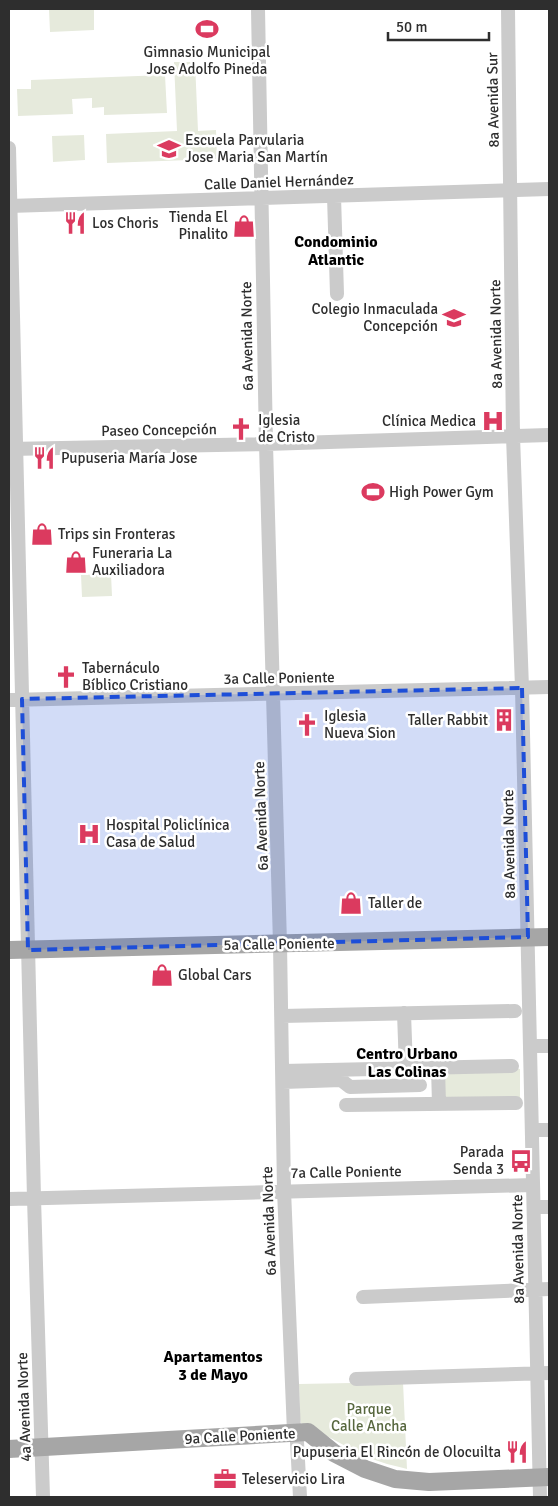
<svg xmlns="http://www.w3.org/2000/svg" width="558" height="1506" font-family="Signika,sans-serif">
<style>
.green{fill:#e6eadc}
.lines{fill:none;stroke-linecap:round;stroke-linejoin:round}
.minor{stroke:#cbcbcb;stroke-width:14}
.major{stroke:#a6a6a6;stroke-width:18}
.marked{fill:#1d4ed8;fill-opacity:0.2;stroke:#1d4ed8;stroke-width:4;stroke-dasharray:10 6;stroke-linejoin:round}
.labels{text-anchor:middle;stroke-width:5;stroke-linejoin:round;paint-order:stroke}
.poi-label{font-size:15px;fill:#2e2e2e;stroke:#fff;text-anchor:start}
.street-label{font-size:15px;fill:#2e2e2e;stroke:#fff}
.park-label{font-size:15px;fill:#57673e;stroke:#fff}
.neighbourhood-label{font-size:16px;font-weight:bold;fill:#000;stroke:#fff}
</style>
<rect width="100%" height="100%" fill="#fff"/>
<path class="green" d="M49,9H94V30L50,32Z
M174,62H195L198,131L216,130L217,159L107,163L106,134L177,131Z
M165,75L167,113L104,115V107L92,108V98L72,99L73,114L18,116L17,89H31V80Z
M84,135L85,160L53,162L52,136Z
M111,574L112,596L82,597L81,575Z
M520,1069V1099L443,1101V1070Z
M403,1382L407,1469C401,1467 394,1466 387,1464C357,1455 330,1436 301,1423L300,1419L299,1384Z"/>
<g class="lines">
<path class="minor" d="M258,9L266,444L280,944L284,1190L294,1432
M508,9L513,436L522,688L540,1497
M9,148L34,1198L43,1497
M334,196L337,294
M9,206L549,189
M9,449L266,444L549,435
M9,700L549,687
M404,1013L406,1068
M282,1016L515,1011
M530,1046H549
M438,1068L439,1104
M283,1071L512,1066
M283,1082L341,1080L350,1087L420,1085
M346,1105L516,1103
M532,1130H549
M9,1199L533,1185
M534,1207H549
M363,1297L549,1289
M356,1379L549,1373
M297,1442L300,1497"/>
<path class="major" d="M9,950L549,937
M9,1449L308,1432L334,1453L365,1469L395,1479L429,1482L549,1477"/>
</g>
<path class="marked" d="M522,688L528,937L28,950L22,699Z"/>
<defs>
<symbol id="stadium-bare" viewBox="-9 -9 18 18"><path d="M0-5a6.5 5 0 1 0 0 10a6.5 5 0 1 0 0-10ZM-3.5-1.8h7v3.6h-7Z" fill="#db3a5f" stroke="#fff" stroke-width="2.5" paint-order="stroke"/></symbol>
<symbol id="school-bare" viewBox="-9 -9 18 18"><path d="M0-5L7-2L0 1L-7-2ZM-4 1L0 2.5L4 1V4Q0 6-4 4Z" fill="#db3a5f" stroke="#fff" stroke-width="2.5" paint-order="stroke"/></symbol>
<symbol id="restaurant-bare" viewBox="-9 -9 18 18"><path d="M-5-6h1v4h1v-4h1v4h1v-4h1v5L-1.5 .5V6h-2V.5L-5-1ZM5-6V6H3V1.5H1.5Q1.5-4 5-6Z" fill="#db3a5f" stroke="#fff" stroke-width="2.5" paint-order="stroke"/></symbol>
<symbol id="shop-bare" viewBox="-9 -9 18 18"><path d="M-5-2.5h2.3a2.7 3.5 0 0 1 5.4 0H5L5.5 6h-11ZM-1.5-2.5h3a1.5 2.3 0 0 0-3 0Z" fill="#db3a5f" stroke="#fff" stroke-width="2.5" paint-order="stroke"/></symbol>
<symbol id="hospital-bare" viewBox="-9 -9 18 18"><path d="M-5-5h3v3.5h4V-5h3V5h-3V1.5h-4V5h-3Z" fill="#db3a5f" stroke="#fff" stroke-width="2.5" paint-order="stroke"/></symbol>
<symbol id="church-bare" viewBox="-9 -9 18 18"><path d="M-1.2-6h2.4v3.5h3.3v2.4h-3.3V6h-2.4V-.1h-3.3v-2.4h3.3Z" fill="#db3a5f" stroke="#fff" stroke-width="2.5" paint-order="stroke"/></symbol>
<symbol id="building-bare" viewBox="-9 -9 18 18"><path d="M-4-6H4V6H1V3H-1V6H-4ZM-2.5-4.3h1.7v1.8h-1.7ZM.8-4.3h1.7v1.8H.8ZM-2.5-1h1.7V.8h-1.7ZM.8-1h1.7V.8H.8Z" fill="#db3a5f" stroke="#fff" stroke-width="2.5" paint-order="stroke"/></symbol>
<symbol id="bus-bare" viewBox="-9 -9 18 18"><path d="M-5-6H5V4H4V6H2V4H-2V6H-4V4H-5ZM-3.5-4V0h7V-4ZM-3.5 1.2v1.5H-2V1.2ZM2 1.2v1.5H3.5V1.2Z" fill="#db3a5f" stroke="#fff" stroke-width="2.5" paint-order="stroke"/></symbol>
<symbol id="office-bare" viewBox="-9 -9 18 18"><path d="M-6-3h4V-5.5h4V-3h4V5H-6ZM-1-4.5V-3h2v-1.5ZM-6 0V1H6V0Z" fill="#db3a5f" stroke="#fff" stroke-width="2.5" paint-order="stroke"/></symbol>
</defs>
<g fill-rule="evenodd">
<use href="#stadium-bare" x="191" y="13" width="32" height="32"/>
<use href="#school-bare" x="153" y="133" width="32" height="32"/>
<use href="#restaurant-bare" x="59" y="207" width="32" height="32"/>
<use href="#shop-bare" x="228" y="210" width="32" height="32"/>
<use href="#school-bare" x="438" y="302" width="32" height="32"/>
<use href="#hospital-bare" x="477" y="405" width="32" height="32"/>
<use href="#church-bare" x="225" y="413" width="32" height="32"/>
<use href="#restaurant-bare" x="28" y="442" width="32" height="32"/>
<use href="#stadium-bare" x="357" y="476" width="32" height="32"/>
<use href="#shop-bare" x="26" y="518" width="32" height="32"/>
<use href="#shop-bare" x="60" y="546" width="32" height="32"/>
<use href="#church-bare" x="50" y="661" width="32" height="32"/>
<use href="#building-bare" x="488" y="704" width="32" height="32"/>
<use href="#church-bare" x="291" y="709" width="32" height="32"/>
<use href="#hospital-bare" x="73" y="818" width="32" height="32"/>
<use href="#shop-bare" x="335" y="887" width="32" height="32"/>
<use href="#shop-bare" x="146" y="959" width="32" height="32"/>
<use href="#bus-bare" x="505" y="1145" width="32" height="32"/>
<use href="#restaurant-bare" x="501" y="1436" width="32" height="32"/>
<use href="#office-bare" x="209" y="1463" width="32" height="32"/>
</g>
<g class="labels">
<g class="poi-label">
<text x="207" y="57" text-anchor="middle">Gimnasio Municipal<tspan x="207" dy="17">Jose Adolfo Pineda</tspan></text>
<text x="185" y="145">Escuela Parvularia<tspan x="185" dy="17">Jose Maria San Martín</tspan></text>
<text x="228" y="222" text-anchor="end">Tienda El<tspan x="228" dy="17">Pinalito</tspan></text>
<text x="92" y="228">Los Choris</text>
<text x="438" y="314" text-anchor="end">Colegio Inmaculada<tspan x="438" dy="17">Concepción</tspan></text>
<text x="258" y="425">Iglesia<tspan x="258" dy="17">de Cristo</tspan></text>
<text x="476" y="426" text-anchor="end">Clínica Medica</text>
<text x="61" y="463">Pupuseria María Jose</text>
<text x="389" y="497">High Power Gym</text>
<text x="58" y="539">Trips sin Fronteras</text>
<text x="92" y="558">Funeraria La<tspan x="92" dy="17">Auxiliadora</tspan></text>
<text x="82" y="673">Tabernáculo<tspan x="82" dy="17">Bíblico Cristiano</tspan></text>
<text x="324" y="721">Iglesia<tspan x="324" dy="17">Nueva Sion</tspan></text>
<text x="488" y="725" text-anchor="end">Taller Rabbit</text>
<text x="106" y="830">Hospital Policlínica<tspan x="106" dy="17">Casa de Salud</tspan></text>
<text x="368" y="908">Taller de</text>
<text x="178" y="980">Global Cars</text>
<text x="504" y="1157" text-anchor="end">Parada<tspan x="504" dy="17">Senda 3</tspan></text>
<text x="501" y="1457" text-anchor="end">Pupuseria El Rincón de Olocuilta</text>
<text x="242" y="1484">Teleservicio Lira</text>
</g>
<g class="street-label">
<text transform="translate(493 100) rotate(-91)" y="5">8a Avenida Sur</text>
<text transform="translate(279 182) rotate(-2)" y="5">Calle Daniel Hernández</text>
<text transform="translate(496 334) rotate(-91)" y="5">8a Avenida Norte</text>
<text transform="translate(247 336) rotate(-91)" y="5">6a Avenida Norte</text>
<text transform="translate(159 430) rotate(-1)" y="5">Paseo Concepción</text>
<text transform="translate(279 678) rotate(-1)" y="5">3a Calle Poniente</text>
<text transform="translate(261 816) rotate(-92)" y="5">6a Avenida Norte</text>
<text transform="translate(509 844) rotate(-91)" y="5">8a Avenida Norte</text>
<text transform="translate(279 944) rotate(-1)" y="5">5a Calle Poniente</text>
<text transform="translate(346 1172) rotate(-1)" y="5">7a Calle Poniente</text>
<text transform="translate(269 1221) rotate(-92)" y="5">6a Avenida Norte</text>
<text transform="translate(518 1249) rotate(-91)" y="5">8a Avenida Norte</text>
<text transform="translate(24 1407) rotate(-92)" y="5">4a Avenida Norte</text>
<text transform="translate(240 1436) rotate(-3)" y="5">9a Calle Poniente</text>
</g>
<g class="park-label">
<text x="369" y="1414">Parque<tspan x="369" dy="17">Calle Ancha</tspan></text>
</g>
<g class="neighbourhood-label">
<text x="336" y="247">Condominio<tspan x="336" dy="18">Atlantic</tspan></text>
<text x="407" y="1059">Centro Urbano<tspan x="407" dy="18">Las Colinas</tspan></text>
<text x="213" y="1362">Apartamentos<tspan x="213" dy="18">3 de Mayo</tspan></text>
</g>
</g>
<rect width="558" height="1506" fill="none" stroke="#2e2e2e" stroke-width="20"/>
<path d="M388 32v8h101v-8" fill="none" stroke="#2e2e2e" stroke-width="2.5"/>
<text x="396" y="32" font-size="15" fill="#2e2e2e" stroke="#ffffff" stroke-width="4" paint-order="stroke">50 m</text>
</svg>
